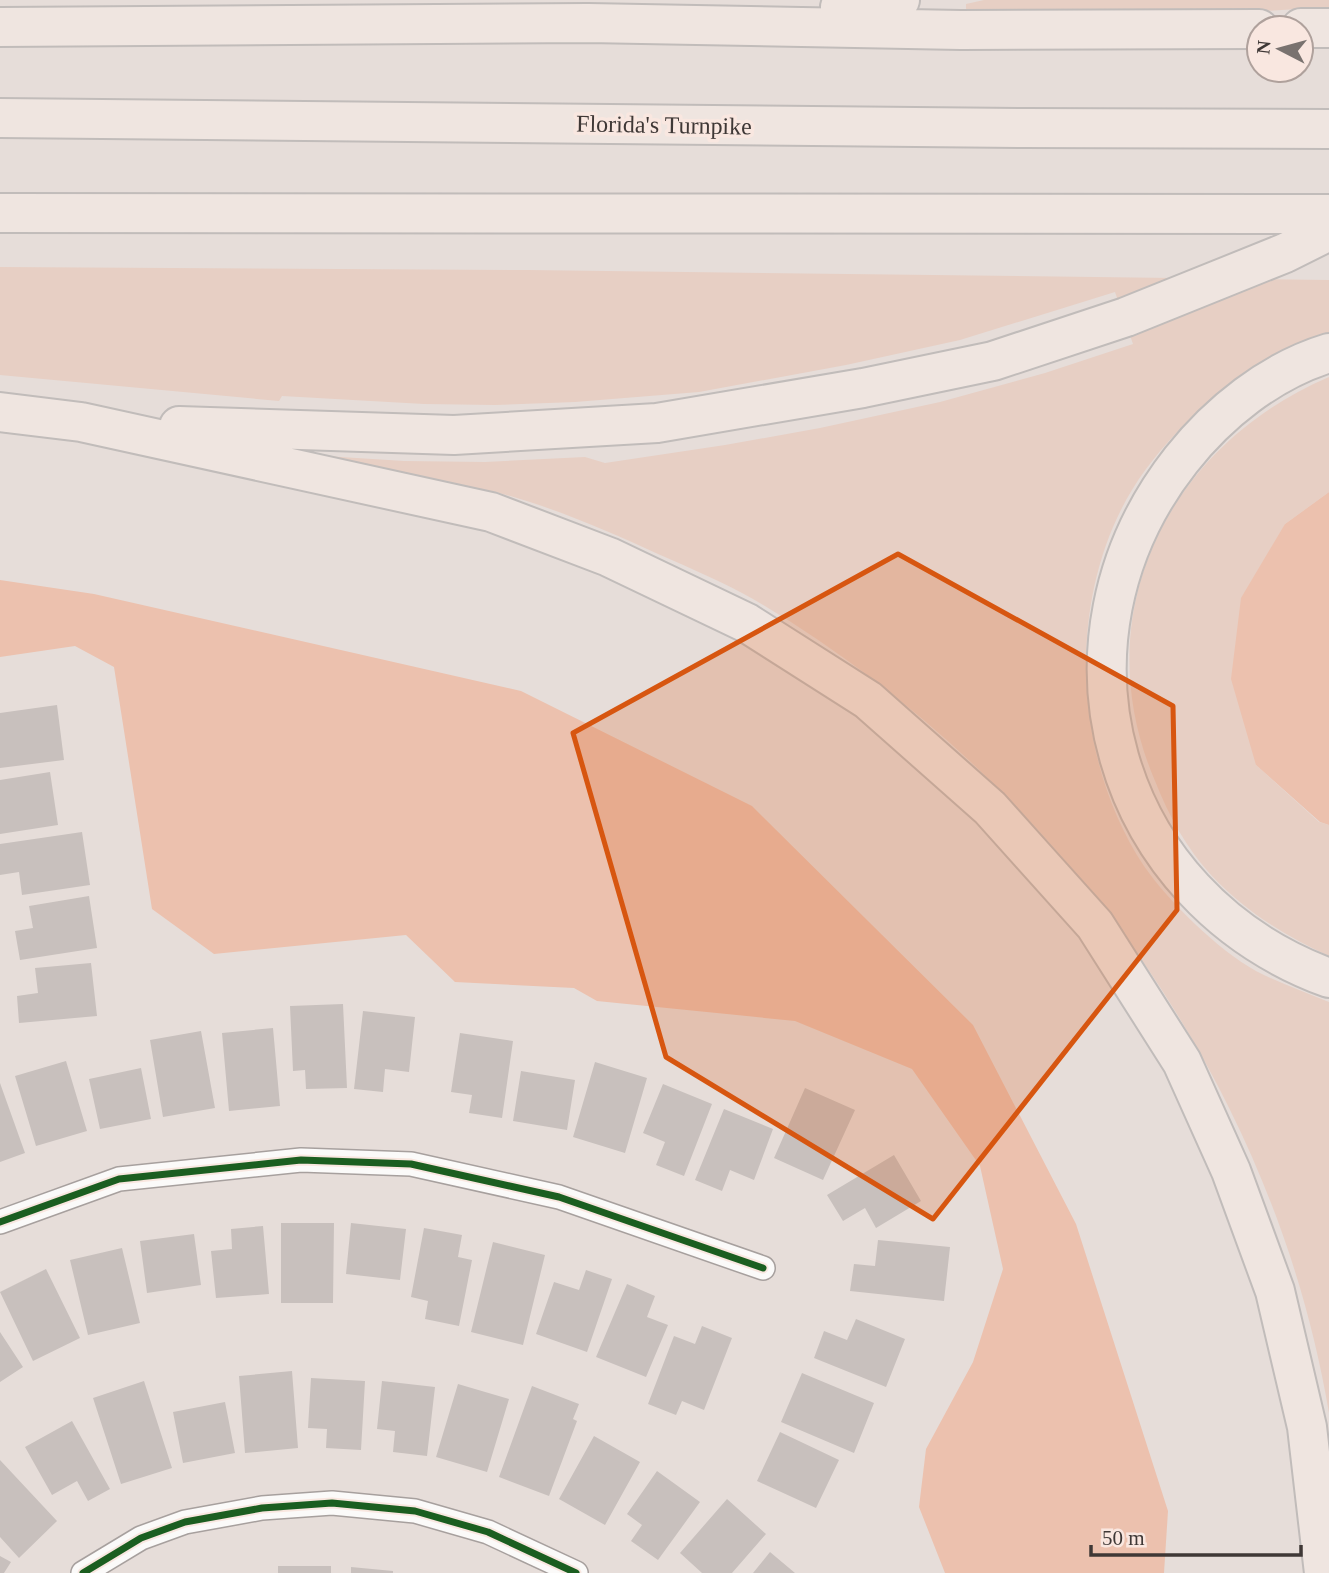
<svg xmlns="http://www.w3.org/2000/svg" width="1329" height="1573" font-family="Georgia,serif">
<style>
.green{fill:#e7cfc4}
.water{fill:#ecc1ae}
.building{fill:#c8c0bd}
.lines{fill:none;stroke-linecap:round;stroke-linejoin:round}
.minor-casing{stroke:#a7a09e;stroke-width:26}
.motorway-casing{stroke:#c1bcba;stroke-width:42}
.minor{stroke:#fbfaf9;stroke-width:23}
.motorway{stroke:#efe5e0;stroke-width:38}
.cycleway-casing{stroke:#f9e7e0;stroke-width:11}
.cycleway{stroke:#1b5e20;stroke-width:7}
.marked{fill:#d75610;fill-opacity:0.2;stroke:#d75610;stroke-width:5;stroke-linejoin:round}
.labels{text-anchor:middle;stroke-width:7;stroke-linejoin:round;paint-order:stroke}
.street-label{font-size:24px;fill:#3f3836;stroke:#f9e7e0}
</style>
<rect width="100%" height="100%" fill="#e6ddd9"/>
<path class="green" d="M984,0H1329V7L1234,13L966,15V4Z
M0,267L528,270L1329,280V337C1303,352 1276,366 1250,381C1238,387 1224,393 1213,401C1187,419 1164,445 1146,469C1064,580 1069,753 1144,866C1169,902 1217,949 1256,971C1279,983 1304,992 1329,1002V1413C1272,1074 1048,772 753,599C723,582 690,568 658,554C604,529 550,506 492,491L484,496L325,461V456L404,461L485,462L585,457L605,463L725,445L820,428L940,402L1045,373L1133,344L1115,292L960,340L846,365L699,392L575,402L495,405L424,404L282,396L279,401L0,375Z
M1329,377V492L1285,524L1256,765L1319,822L1329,825V956C1285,936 1245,911 1212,876C1186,848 1169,816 1155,781C1084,615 1167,446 1329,377Z"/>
<path class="water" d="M1329,492V825L1320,822L1256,765L1231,679L1241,598L1285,524Z
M0,580L94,594L521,691L752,806L973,1025L1076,1224L1168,1511L1164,1573H945L919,1507L926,1449L973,1362L1003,1269L980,1166L912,1069L795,1021L597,1001L574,988L455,982L406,935L214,954L152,909L114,667L75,646L0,657Z"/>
<path class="building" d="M57,705L64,760L0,768V713Z
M50,772L58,825L0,834V780Z
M82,832L90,885L22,895L19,872L0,875V844Z
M89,896L97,948L20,960L15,931L33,928L29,906Z
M91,963L97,1016L19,1023L17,996L38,993L35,968Z
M343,1004L347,1088L306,1089L305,1070L293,1071L290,1006Z
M363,1011L415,1017L409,1072L385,1069L383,1092L354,1089Z
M273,1028L280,1106L229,1111L222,1033Z
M201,1031L215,1108L163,1117L150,1040Z
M460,1033L513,1041L502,1118L469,1113L472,1095L451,1092Z
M66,1061L87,1131L36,1146L15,1076Z
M595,1062L647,1078L625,1153L573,1137Z
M141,1068L151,1119L100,1129L89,1079Z
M521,1071L575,1080L567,1130L513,1121Z
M0,1083L25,1153L0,1162Z
M663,1084L712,1104L684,1176L656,1165L665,1142L643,1133Z
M805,1088L855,1110L823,1180L774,1158Z
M724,1109L773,1129L754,1180L730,1170L722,1191L695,1180Z
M894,1155L921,1201L876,1228L865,1208L843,1221L827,1195Z
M281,1223H334L333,1303H281Z
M351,1223L406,1229L400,1280L346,1274Z
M263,1226L269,1294L216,1298L211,1251L232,1249L231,1229Z
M424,1228L462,1235L458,1257L472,1260L459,1326L425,1319L428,1301L411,1297Z
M194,1234L201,1285L147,1293L140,1241Z
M878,1240L950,1247L944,1301L850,1291L854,1264L875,1266Z
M493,1242L545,1255L523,1345L471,1332Z
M122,1248L140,1323L88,1335L70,1260Z
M46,1269L80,1338L33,1361L0,1292Z
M586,1270L612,1279L587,1352L536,1334L554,1282L579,1290Z
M627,1284L655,1296L647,1317L668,1325L646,1377L596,1357Z
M856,1319L905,1339L886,1387L814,1358L824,1331L847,1340Z
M702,1326L732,1338L704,1410L682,1401L676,1415L648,1404L674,1336L695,1344Z
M0,1332L23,1367L0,1382Z
M292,1371L298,1448L245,1453L239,1376Z
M802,1373L874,1403L854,1453L781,1422Z
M311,1378L365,1381L361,1450L326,1448L327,1429L308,1428Z
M144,1381L172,1468L121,1484L93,1398Z
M382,1381L435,1387L427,1456L393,1452L395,1431L377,1429Z
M458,1384L509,1399L487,1472L436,1457Z
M532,1386L579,1404L573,1419L577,1421L549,1496L499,1477Z
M225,1402L235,1453L183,1463L173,1412Z
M72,1421L110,1489L88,1501L77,1481L52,1495L25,1447Z
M780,1432L839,1460L816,1508L757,1481Z
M594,1436L640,1462L605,1525L559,1499Z
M0,1460L57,1521L19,1558L0,1537Z
M657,1471L700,1502L658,1560L631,1541L642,1525L627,1514Z
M727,1499L766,1534L732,1573H702L680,1553Z
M770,1552L795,1573H753Z
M0,1556L11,1562L4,1573H0Z
M278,1566H331V1573H278Z
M351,1567L393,1571V1573H351Z"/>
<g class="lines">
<defs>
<path id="minor" d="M0,1222L119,1179L301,1160L411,1164L559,1197L763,1268
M83,1573L141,1538L185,1522L262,1508L332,1503L415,1511L488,1532L576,1573"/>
<path id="motorway" d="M840,7L873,5L900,0
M0,27L588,23L961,30L1259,29
M1301,28H1329
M0,118L1023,128L1329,129
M0,213L1329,214
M1329,353C1270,371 1218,413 1181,460C1037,643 1111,898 1329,978
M0,412L81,422L491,512L609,557L747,623L868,700L990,808L1095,925L1182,1062L1231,1171L1275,1291L1307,1427L1324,1573
M179,426L454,435L657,423L863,388L993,361L1126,317L1285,253L1329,231"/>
</defs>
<use href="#minor" class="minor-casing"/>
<use href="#motorway" class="motorway-casing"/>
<use href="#minor" class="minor"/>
<use href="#motorway" class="motorway"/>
<defs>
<path id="cycleway" d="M0,1222L119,1179L301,1160L411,1164L559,1197L763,1268
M83,1573L141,1538L185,1522L262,1508L332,1503L415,1511L488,1532L576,1573"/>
</defs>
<use href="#cycleway" class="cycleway-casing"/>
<use href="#cycleway" class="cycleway"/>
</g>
<path class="marked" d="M898,554L1173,706L1177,910L933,1219L666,1057L573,733Z"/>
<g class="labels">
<g class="street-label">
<text transform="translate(664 125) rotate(1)" y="8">Florida's Turnpike</text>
</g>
</g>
<g transform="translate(1280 49) rotate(276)"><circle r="33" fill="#f9e7e0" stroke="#afa19c" stroke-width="2"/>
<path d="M0-5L12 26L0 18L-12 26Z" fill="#79726f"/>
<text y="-10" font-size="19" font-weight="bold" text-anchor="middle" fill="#3f3836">N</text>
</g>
<path d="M1091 1545v10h210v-10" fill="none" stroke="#3f3836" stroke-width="3.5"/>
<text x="1102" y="1545" font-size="21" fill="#3f3836" stroke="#f9e7e0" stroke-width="5" paint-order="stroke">50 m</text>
</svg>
